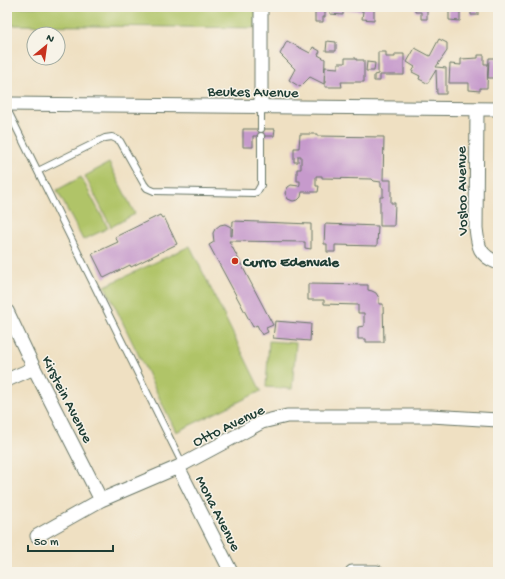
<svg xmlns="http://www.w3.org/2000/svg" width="505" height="579" font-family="'Gochi Hand',sans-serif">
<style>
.green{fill:#b0c468;stroke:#68804e}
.building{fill:#c69acc}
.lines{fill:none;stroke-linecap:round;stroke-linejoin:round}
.lane-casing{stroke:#687666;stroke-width:8}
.street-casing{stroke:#687666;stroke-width:15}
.lane{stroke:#fff;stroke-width:6}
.street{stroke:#fff;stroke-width:13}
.poi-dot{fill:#c8321e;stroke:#f7f3e8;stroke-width:1.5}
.labels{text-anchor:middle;stroke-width:3;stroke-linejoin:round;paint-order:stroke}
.street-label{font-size:15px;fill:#1f3d34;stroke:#f7f3e8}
.poi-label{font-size:15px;font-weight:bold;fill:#1f3d34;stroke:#f7f3e8;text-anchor:start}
</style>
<rect width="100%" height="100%" fill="#f7f3e8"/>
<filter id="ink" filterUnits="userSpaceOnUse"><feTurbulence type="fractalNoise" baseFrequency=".025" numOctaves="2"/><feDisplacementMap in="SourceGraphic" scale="8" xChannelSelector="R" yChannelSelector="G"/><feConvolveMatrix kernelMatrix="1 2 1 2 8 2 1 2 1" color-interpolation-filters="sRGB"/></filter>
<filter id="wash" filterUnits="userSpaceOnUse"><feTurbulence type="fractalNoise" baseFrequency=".012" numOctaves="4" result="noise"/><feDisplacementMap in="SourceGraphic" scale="16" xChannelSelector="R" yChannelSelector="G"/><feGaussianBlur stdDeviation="0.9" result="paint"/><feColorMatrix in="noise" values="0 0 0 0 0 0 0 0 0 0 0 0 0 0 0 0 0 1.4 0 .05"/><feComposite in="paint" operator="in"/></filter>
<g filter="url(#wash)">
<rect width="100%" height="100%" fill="#efe0c2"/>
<path class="green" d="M7,7H260V28L7,25Z
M109,163L135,214L111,227L85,176Z
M81,177L108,228L83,240L57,190Z
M190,246L261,391L176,432L105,286Z
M269,341L296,343L292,389L266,387Z"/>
<g id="blocks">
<path class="building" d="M292,7H309L294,12Z
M315,7L325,8V17H323V22H315Z
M330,7H374V20L362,19L363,11L343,10V15L330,14Z
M415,7H427V19H421V12H415Z
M449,7H460V21L449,20Z
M471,7H478V15H471Z
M439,39L447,43V51L436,67L446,68V94H437L436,70L428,83H427L419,79L420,76L412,72L415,67L407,62L415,48L430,56Z
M287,41L310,53L313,47L320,51L318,55L325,59L324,84L310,77L300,87L289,80L295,69L280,54Z
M327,41L336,42V51H326Z
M378,52H386V57H395V54H404V75H380V81H374V75L378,74Z
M478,55H484V64H488L487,88H480V91L469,90V83H449L450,64L461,65V59L478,58Z
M345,58H356V60H364V82H341L342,87H325V67L338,68V63H345Z
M489,58H497L498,78H488Z
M367,62L375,63L374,71H366Z
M243,129H275L274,136H253V147H243Z
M300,134H317V136L384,137L383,180H391V203H395L394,226H380V197H383V188L381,187V182L374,181L372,179L322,178V176H316V186H319L318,192H302L301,197L298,200L293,201L288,199L285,193L288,187L291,185L299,186L300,184V181H297V169H301V156H298V162H294V148H299Z
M160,215L162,218L164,217L177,244L131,267L130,265L104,278L92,254L118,242L115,237Z
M233,221L311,224V249L305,248V242L229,241L273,325L266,328L268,332L262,335L257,325L253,327L209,245L214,242L213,233L215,229L220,225L225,224L231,227V236H232Z
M325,224L378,226L377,246L335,245V252H327V244H324Z
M308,284L368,285V290L372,291L376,293L379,298V304H383L384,342H366V339H358V327L364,326V313H358V305L324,304V300H308Z
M275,321L311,324L310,341L273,338Z"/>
</g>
</g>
<g filter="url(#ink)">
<use href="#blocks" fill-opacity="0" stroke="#687666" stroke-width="1"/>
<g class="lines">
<defs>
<path id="lane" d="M7,109L183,465
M261,129V107
M38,171L105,138L112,137L120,141L144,184L147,188L154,191L254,193L257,192L261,185V136"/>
<path id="street" d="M261,7V107
M7,104L498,109
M477,109L476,228C478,247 479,255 498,263
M7,311L34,368L101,500
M7,380L34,368
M178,467L231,572
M37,536L101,500L178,467L262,422L287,416H431L498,420
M352,572H377"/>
</defs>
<use href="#lane" class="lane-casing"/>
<use href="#street" class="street-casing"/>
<use href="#lane" class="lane"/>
<use href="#street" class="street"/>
</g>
</g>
<circle class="poi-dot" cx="235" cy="261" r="4"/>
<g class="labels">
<g class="street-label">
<text transform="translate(253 91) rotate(1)" y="5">Beukes Avenue</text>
<text transform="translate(461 191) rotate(-91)" y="5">Vosloo Avenue</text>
<text transform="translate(68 399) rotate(63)" y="5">Kirstein Avenue</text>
<text transform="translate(228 425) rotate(-26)" y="5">Otto Avenue</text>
<text transform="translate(219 513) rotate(63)" y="5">Mona Avenue</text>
</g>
<g class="poi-label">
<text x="243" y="266">Curro Edenvale</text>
</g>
</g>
<rect width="505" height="579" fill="none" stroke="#f7f3e8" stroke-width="24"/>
<g transform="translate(46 46) rotate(29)"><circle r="19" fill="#f7f3e8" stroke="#a1aaa0"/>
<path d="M0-3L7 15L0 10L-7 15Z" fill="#c8321e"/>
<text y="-6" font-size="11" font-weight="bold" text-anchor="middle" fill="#1f3d34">N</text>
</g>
<path d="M28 545v6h85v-6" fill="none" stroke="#1f3d34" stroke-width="2"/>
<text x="34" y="545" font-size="12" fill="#1f3d34" stroke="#f7f3e8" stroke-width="3" paint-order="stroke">50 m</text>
</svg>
